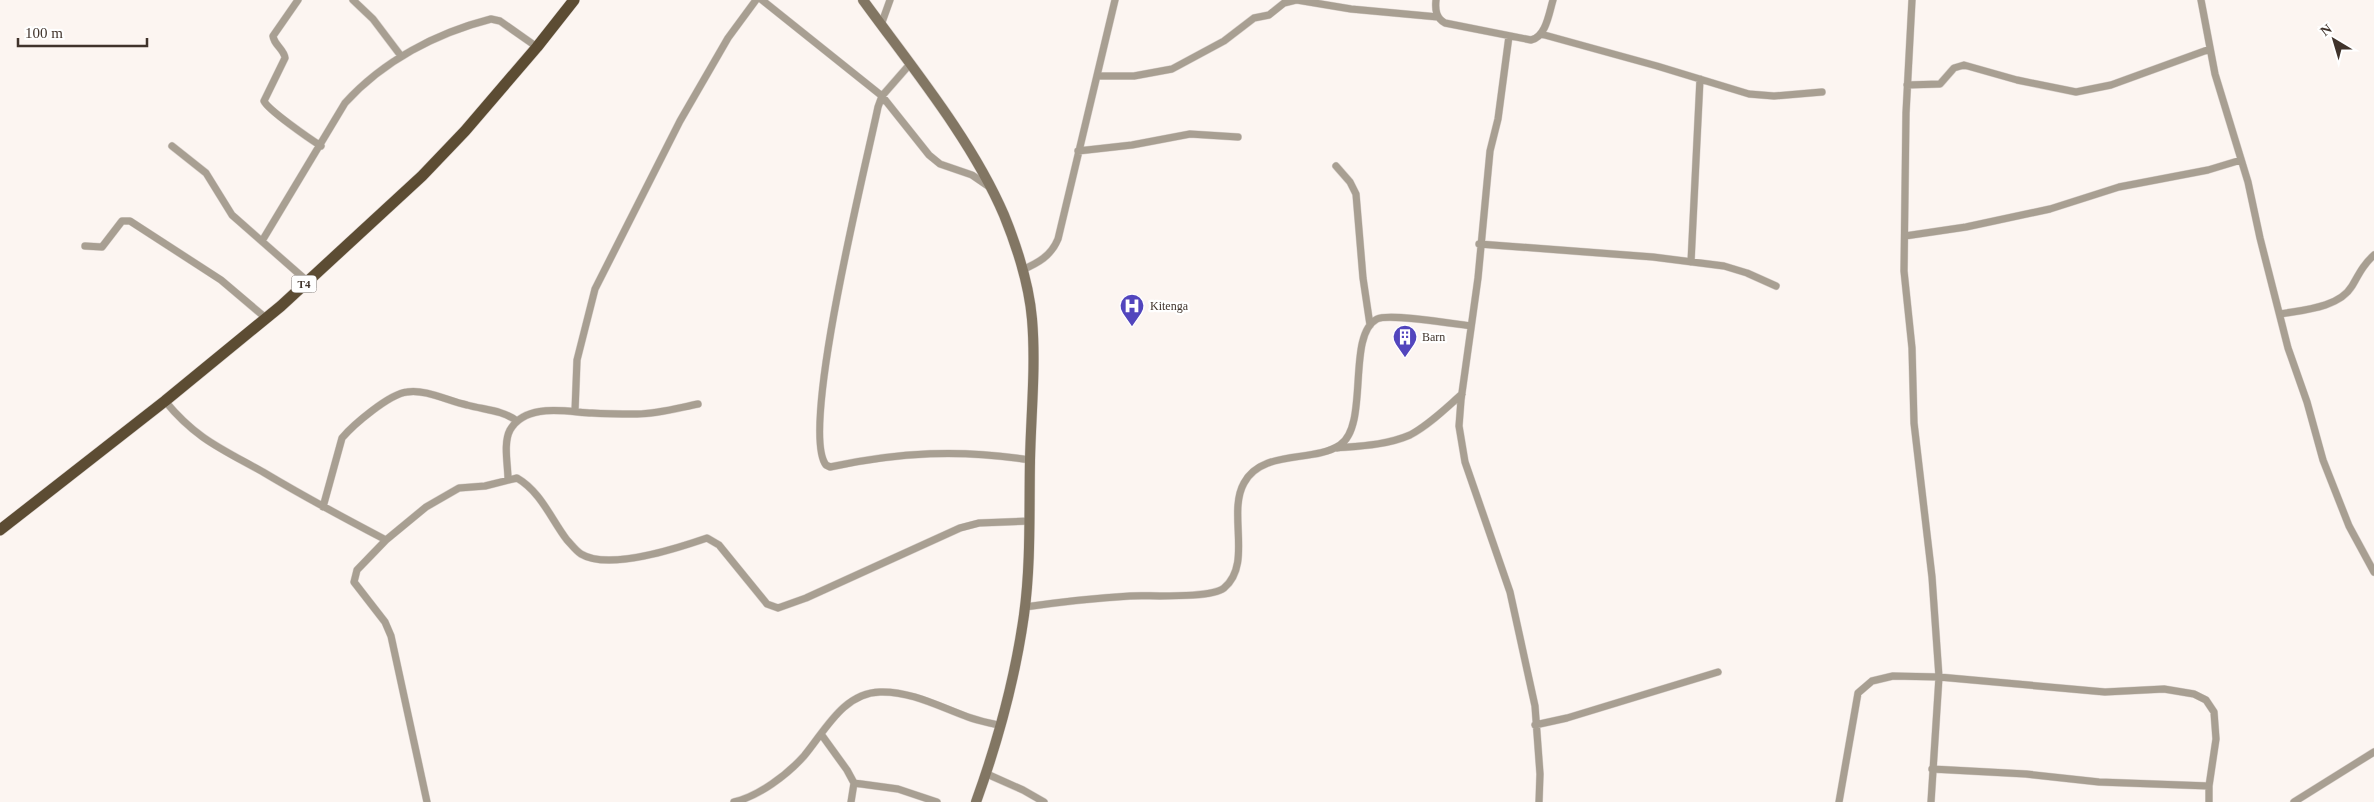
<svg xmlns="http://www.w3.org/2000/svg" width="2374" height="802" font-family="'Times New Roman',serif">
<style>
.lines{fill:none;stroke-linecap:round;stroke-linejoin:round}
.minor-casing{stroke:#dad2cd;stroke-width:8}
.secondary-casing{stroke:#dad2cd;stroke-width:11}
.trunk-casing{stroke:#dad2cd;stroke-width:12}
.minor{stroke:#a89f92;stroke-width:7}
.secondary{stroke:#827663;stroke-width:10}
.trunk{stroke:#5c4c33;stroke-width:11}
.labels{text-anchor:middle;stroke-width:4.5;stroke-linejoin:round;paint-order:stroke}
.shield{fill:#fff;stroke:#79706b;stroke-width:1}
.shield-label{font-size:11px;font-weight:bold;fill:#40332b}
.poi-label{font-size:12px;fill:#40332b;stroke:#fff;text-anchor:start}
</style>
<rect width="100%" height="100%" fill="#fcf5f1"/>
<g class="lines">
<defs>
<path id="minor" d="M298,0L273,36C274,45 284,49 285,58L264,101C268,110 310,139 321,146
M353,0L373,19L401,56
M762,0L882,96L929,155L940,164L972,175L988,186
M1297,0L1351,9L1438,17
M1436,0C1435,10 1436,18 1445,23L1531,40C1546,37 1549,13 1553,0
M1912,0L1906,113L1904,271L1912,348L1914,423L1932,577L1939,677L1931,802
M2201,0L2215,74L2248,182L2260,238L2288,348L2307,402L2323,460L2349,526L2374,572
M881,25L890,0
M1541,34L1657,66L1749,94L1774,96L1822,92
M1509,36L1498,119L1490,151L1478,278L1461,400L1459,426L1465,462L1510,592L1535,706L1540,774L1539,802
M910,64L882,96L878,107C867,161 799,431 826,465L830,467C899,452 961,449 1030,460
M1097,76H1134L1172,69L1224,41L1254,18L1269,15L1284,3L1296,0
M1907,85L1940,84L1954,68L1964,65L2017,80L2076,92L2111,85L2210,49
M172,146L206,173L232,215L307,281
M1078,151L1132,145L1190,134L1238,137
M1336,166L1350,182L1356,194L1363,278L1370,325
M1905,236L1966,227L2050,209L2119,187L2208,170L2241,160
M262,241L345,103C383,61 436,33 491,19L500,21L537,47
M1479,244L1653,257L1724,266L1747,273L1776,286
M85,246L102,247L122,221H130L221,280L267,319
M1691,262L1700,79
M1022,270C1038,263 1051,256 1058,239L1115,0
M2280,314C2302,310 2339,308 2352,286C2359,274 2363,265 2374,255
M165,401C196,439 222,449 263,472C303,496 344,518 386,540
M575,411L577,360L595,289L680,121L728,38L756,0
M1337,448C1361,446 1387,445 1410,435C1429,425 1446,408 1462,394
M508,479C508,465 503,443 510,430C526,402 567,412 592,413C607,414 622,414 637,414C658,414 678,408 698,404
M323,507L342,438C353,425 389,394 407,392C426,389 448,401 467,405C485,410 502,410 517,421
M1025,607C1060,602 1095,598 1130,596C1149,595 1210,599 1224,588C1253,564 1227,513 1244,483C1262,449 1313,463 1340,445C1370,425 1346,335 1377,319C1389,313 1455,324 1471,326
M1535,725L1567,718L1718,672
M821,734L847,770L854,783L851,802
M1932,769L2026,774L2099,782L2209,786
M987,774L1023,790L1044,802
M854,783L898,789L937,802
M427,802L391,636L385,622L354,582L357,570L386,540L426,507L459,488L485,486L517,478C541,492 551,519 567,540C571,544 576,551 581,554C609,571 678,548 707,538L719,545L767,604L778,608L806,598L960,528L979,523L1030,521
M734,802C759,796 787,775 804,756C825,731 843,693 880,692C911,691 940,707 968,717C979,721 990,723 1001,726
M1839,802L1858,693L1872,681L1893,676L1939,677L2105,692L2164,689L2194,694L2206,700L2214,712L2216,739L2209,786V802
M2294,802L2374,752"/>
<path id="secondary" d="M863,0C911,66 972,140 1004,215C1017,247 1029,284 1032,319C1036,366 1031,413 1030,460C1029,512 1031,564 1024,615C1015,679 998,741 976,802"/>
<path id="trunk" d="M0,530L165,401L281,306L422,176L465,131L537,47L574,0"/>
</defs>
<use href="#minor" class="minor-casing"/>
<use href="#secondary" class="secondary-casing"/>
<use href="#trunk" class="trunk-casing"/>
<use href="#minor" class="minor"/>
<use href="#secondary" class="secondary"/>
<use href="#trunk" class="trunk"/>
</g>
<defs>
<symbol id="hospital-pin" viewBox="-11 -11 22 30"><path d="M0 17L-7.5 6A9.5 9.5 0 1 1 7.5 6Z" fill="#5245bd" stroke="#fff"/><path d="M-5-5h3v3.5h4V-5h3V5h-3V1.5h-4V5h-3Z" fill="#fff"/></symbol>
<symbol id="building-pin" viewBox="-11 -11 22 30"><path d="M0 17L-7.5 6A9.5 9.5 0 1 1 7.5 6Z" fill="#5245bd" stroke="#fff"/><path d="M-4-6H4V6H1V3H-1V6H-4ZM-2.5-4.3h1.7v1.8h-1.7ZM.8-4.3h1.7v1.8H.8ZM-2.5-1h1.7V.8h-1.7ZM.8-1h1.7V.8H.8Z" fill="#fff"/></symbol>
</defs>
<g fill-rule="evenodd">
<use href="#hospital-pin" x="1118" y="292" width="28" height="38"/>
<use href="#building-pin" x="1391" y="323" width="28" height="38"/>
</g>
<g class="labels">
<rect class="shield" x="291.5" y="275.5" width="25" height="17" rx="4"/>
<g class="shield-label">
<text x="304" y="288">T4</text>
</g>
<g class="poi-label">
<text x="1150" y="310">Kitenga</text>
<text x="1422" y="341">Barn</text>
</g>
</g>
<g transform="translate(2334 40) rotate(322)" stroke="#ffffff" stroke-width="4" paint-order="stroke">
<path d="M0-4L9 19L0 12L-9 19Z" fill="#40332b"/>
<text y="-8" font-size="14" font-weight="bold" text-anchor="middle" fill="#40332b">N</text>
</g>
<path d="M18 38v8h129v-8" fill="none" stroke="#40332b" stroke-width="2.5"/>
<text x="25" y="38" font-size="15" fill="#40332b" stroke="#ffffff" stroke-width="4" paint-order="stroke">100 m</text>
</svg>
